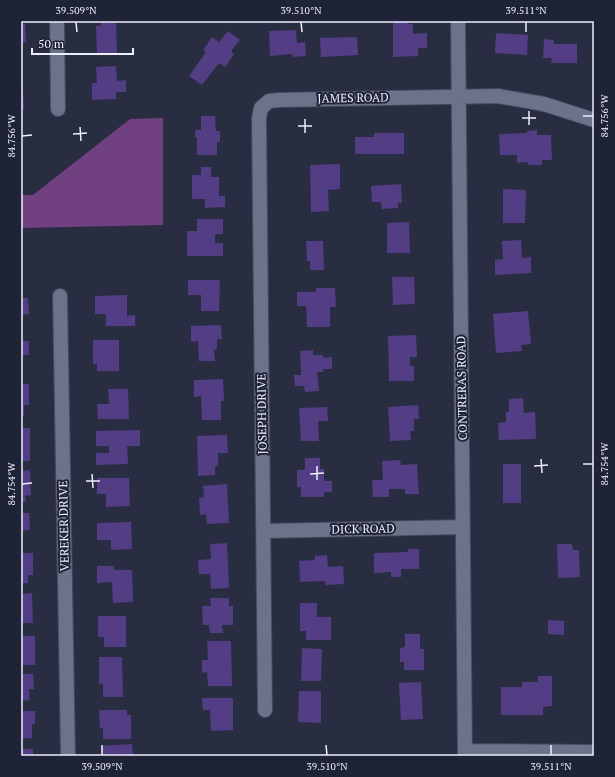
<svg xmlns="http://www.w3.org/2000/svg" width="615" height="777" font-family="'PT Serif',serif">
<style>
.forest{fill:#714081}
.building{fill:#533d84}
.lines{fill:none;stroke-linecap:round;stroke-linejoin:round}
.minor-casing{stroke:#46495a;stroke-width:16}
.minor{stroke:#6c7289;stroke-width:14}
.ticks{fill:none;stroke:#eceffc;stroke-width:1.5}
.labels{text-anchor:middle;stroke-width:4;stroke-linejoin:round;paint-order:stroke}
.street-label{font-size:12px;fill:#eceffc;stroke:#1f2337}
.neatline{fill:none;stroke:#eceffc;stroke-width:1.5}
.ticks-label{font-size:10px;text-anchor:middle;fill:#eceffc}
</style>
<rect width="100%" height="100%" fill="#292d41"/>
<path class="forest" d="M163,118V225L21,228V195H33L130,119Z"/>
<path class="building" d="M101,21H116L117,53H97L96,26H101Z
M393,21H408V24H413V34L427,33V48H418V56L393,57Z
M21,24H25L26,42L21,43Z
M296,30L297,43L305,42L306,56L293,57L292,54L270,56L269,31Z
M228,31L240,40L231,51L234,54L225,67L219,63L202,85L189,76L206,52L203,50L212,37L219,42Z
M496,33L528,35L527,55L495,53Z
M357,37L358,55L321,57L320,38Z
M544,39L554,40V44H577V63H551L552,58H543Z
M116,66L117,81L126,80V92H116V99L92,100V83H97L96,67Z
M21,74H22L24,109L21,110Z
M201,116H215L216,131H220V142H217V155H197V137H195V130H201Z
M537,130V135H551L552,160H542V165H528V162L517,163V155H500L499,134L527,133V131Z
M374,133H404V154H355V137H374Z
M340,164V189L328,190L329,211L311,212L310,165Z
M201,167H211V177H219V196H225V207L205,208V199H192V175H201Z
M401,184L402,203H398V208L382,209L381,202H372L371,186Z
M503,189L526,190L525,223H503Z
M197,219H223V234H215V243H223V256H187V231H197Z
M409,222L410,253H387V223Z
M521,240L522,258L531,257V273L495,275V260L503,259L502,241Z
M306,241H323L324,270H310V261H307Z
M392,277H414L415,304L393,305Z
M188,280H220L219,311H201V295H188Z
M316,288H335L336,307H330V327H307L306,306H297V292H316Z
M127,295V316L135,315V326H106V314H95V296Z
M21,298H28L29,314L21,315Z
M528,311L531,344L521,345L522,351L496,353L493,314Z
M221,325L222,339H217V349L214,350L215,361H199L198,341L191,342V326Z
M416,335L417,357H410V366H414V381H389L388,336Z
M93,340H119V371H97V364H93Z
M21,341H29V355H21Z
M313,350V355H323V358L332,357V369H323V372H317L319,391L305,392L304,386H295L294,375H301L300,351Z
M223,379L224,401H221V420H202L201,396L194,397V380Z
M21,384H29V405H24V416H21Z
M108,389H128L129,419H98L97,404H109Z
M523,398L524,413L535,412L536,439L499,440L498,423L506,422V412H509V399Z
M418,405L419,419H414V431H410L411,440L390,441L388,407Z
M327,407L328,421H318L319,441H301L299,408Z
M21,428H30V461H21Z
M140,430V446H127L128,464L96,465V453H109V446H96V431Z
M227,435L228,453H218V466H215V475L198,476L197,436Z
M305,458H320V469H324V481H332V492H324V497H301V487H297V470H305Z
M400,460L401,465L417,464L419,494H405V489H389V497H373L372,480H383L382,461Z
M503,464H521V503H503Z
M30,470L31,495L25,496L26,502H21V471Z
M97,478H129L130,506L106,507V494H97Z
M227,484L229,523L207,524L206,514L200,515L199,498L204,497L203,486Z
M21,513H29L30,530L21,531Z
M131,522L132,549L111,550V540H97V523Z
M227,543L229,588L211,589L210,574H199L198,560L211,559L210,544Z
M557,544H572L573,550H579L580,577L558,578Z
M408,549H419V569H401V577H391V572L374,573V553L408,552Z
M21,553H33V575H28V583H21Z
M327,555L328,567L343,566L344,584L326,585L325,581L300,582L299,561L315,560V556Z
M97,566H114V570H132L133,602L113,603L112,582L97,583Z
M32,593L33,623H21V594Z
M210,598H229V606H233V625H222L223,633H210L209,625H203L202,606H211Z
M300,603H317V617H331V640H306V631H300Z
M98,616H126V647H104V637H98Z
M548,620L564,621V635L548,634Z
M405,634H420V649H424V670H404V662H400V648L405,647Z
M21,636H35V665H21Z
M207,641H231L232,686H208L207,672L202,673V660H208Z
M302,648L322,649L321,681H301Z
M99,657H122L123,697H103V684H99Z
M21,674H33L34,689H29L30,700L21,701Z
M538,676H552V706L543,707V715H501V687H522V682H538Z
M421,682L423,719L401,720L399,683Z
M299,691H321V723L298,722Z
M202,698H233V730L211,731L210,710H203Z
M99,710H127V715H131V739H103V728H100Z
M21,711H35V724H32V738L21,739Z
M132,744L133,756H101V746Z
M21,749H33V756H21Z"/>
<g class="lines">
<defs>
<path id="minor" d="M57,21L58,109
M458,21L465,756
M60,296L68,756
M264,531L463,527
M265,710L259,118L261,108L269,101L279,100L498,96L544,104L594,120
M465,751L594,752"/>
</defs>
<use href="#minor" class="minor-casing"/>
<use href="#minor" class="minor"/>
</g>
<path class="ticks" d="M76,22L77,32M301,22L302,32M526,22V32M529,111V125M583,116H593M522,118H536M305,119V133M298,126H312M80,127L81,141M73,134L87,133M22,136L32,135M541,459L542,473M583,464H593M317,466V480M534,466L548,465M92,474L93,488M310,474L324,473M86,481H100M22,484L32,483M102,745V755M326,745L327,755M551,745V755"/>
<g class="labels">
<g class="street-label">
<text transform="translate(353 98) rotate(-1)" y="4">JAMES ROAD</text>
<text transform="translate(462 388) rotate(-91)" y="4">CONTRERAS ROAD</text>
<text transform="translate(262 414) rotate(-91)" y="4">JOSEPH DRIVE</text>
<text transform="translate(64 526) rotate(-91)" y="4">VEREKER DRIVE</text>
<text transform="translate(363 529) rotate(-1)" y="4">DICK ROAD</text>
</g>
</g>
<rect width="615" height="777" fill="none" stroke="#1f2337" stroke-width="44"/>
<path d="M32 48v6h101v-6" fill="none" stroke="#eceffc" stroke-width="2"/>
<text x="38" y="48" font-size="12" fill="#eceffc" stroke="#1f2337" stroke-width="3" paint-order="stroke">50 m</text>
<rect x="22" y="22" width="571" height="733" class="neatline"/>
<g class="ticks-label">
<text x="76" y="14">39.509°N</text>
<text x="301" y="14">39.510°N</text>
<text x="526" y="14">39.511°N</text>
<text transform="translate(604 116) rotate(-90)" y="4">84.756°W</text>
<text transform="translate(11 136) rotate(-90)" y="4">84.756°W</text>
<text transform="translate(604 464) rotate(-90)" y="4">84.754°W</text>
<text transform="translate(11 484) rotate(-90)" y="4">84.754°W</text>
<text x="102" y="770">39.509°N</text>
<text x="327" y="770">39.510°N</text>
<text x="551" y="770">39.511°N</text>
</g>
</svg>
